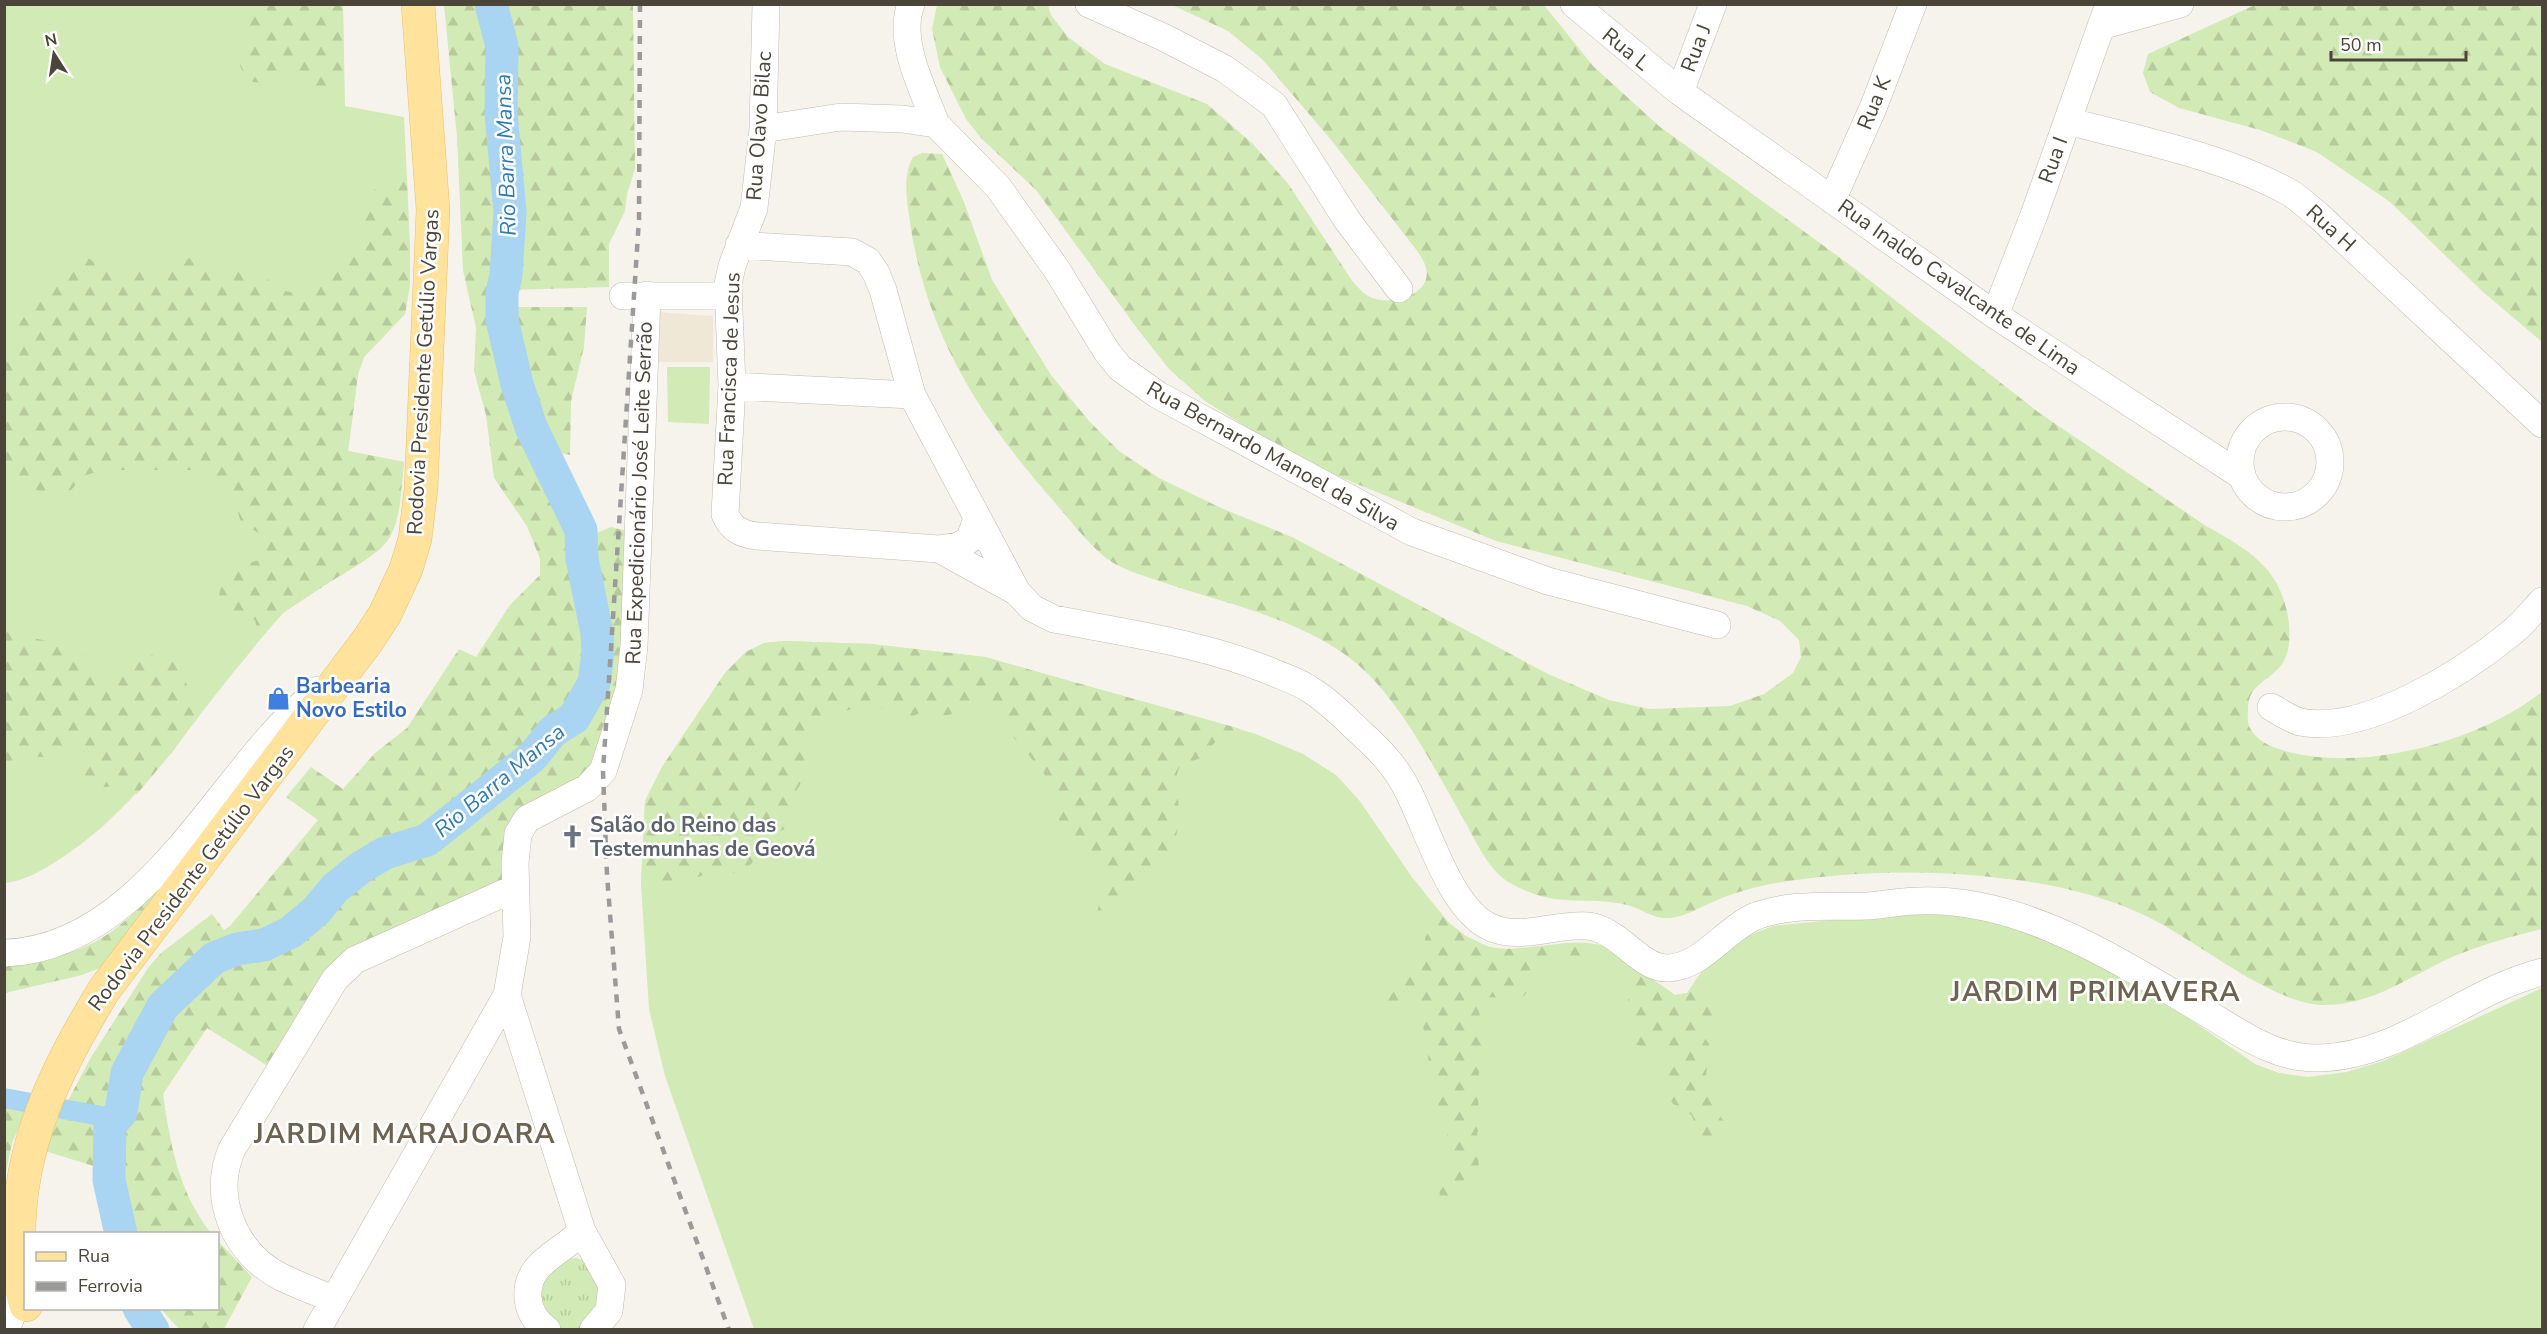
<svg xmlns="http://www.w3.org/2000/svg" width="2547" height="1334" font-family="'Nunito Sans',sans-serif">
<style>
.education{fill:#efe8d6}
.grass{fill:#d2eab5}
.forest{fill:url(#forest-firs)}
.park{fill:url(#park-tufts)}
.lines{fill:none;stroke-linecap:round;stroke-linejoin:round}
.canal{stroke:#a9d4f2;stroke-width:20}
.river{stroke:#a9d4f2;stroke-width:33}
.minor-casing{stroke:#c2bbae;stroke-width:28}
.major-casing{stroke:#e6c16a;stroke-width:34}
.minor{stroke:#fff;stroke-width:27}
.major{stroke:#ffe39c;stroke-width:33}
.rail{stroke:#9a9a9a;stroke-width:4.5;stroke-dasharray:8 8;stroke-linecap:butt}
.labels{text-anchor:middle;stroke-width:5;stroke-linejoin:round;paint-order:stroke}
.street-label{font-size:21px;fill:#4b4439;stroke:#fff}
.shop-label{font-size:21px;font-weight:bold;fill:#366cbe;stroke:#fff;text-anchor:start}
.worship-label{font-size:21px;font-weight:bold;fill:#5b616d;stroke:#fff;text-anchor:start}
.water-label{font-size:22px;font-style:italic;fill:#2e7ab2;stroke:#fff}
.district-label{font-size:27px;font-weight:bold;letter-spacing:1.5px;fill:#6e6250;stroke:#fff}
</style>
<defs>
<pattern id="forest-firs" width="22" height="20" patternUnits="userSpaceOnUse" patternTransform="scale(1.5)"><rect width="22" height="20" fill="#d2eab5"/><path d="M5 1l3.5 6h-7zM16 11l3.5 6h-7z" fill="#b6ca9c"/></pattern>
<pattern id="park-tufts" width="24" height="20" patternUnits="userSpaceOnUse" patternTransform="scale(1.5)"><rect width="24" height="20" fill="#d2eab5"/><path d="M3 7l-1-3M5 7V3M7 7l1-3M15 17l-1-3M17 17v-4M19 17l1-3" fill="none" stroke="#b6ca9c"/></pattern>
</defs>
<rect width="100%" height="100%" fill="#f6f3ec"/>
<path class="education" d="M658,312L713,316V362H657Z"/>
<path class="grass" d="M5,5H343L345,106L404,117L410,244V284L405,314L364,357L358,374L348,451L404,462C401,486 402,515 390,537C376,562 308,590 283,613C268,627 256,646 242,662C186,729 140,805 66,855C48,867 26,881 5,883Z
M667,367H710L709,424L668,422Z
M785,641L871,644L985,657L1256,734L1303,754L1336,775L1359,800L1412,877L1448,922L1466,936L1489,947L1502,950L1569,943L1600,945L1616,953L1675,995L1687,993L1702,971L1747,936L1773,926L1910,912L1961,915L2048,935L2165,1002L2255,1064L2279,1073L2308,1077L2347,1072L2383,1061L2542,988V1329H754L665,1076L649,1009L641,884L645,801L662,767L725,673L746,652L764,643Z"/>
<path class="forest" d="M2257,4L2542,5V342L2482,291L2390,202L2317,152L2260,130L2179,108L2150,92L2143,73L2148,54Z
M263,5H343L344,88C323,92 306,91 289,77L264,83L253,82L245,76L240,66L245,23L250,12Z
M444,5H484L497,51L492,68L491,93L502,222L496,304L518,421C530,449 549,472 563,499C575,522 575,547 580,572C585,601 592,627 588,656C581,726 478,795 422,829C398,844 370,852 347,869C322,886 308,915 281,930C258,944 230,945 206,958C172,978 155,1003 139,1037C133,1049 123,1058 117,1071C103,1102 101,1135 103,1169L45,1151L55,1125L90,1059L148,968L161,953L212,914L224,930L230,926L318,820L286,797L311,767L343,789L375,753L407,728L459,649L476,657L510,605L540,575V559L527,526L494,478L486,415L474,371L476,328L463,270L457,137Z
M506,5H633L635,169L627,194L625,211L609,244V287L512,290L520,232L512,50Z
M937,5H1048L1051,15L1068,37L1105,64L1207,104L1253,144L1289,185L1353,282C1360,289 1366,297 1376,299C1391,304 1422,296 1426,279C1429,269 1423,260 1418,252L1332,141L1263,60L1228,31L1172,5H1544L1593,66L1659,126L1850,265L2038,412L2206,526C2250,550 2283,570 2289,624C2290,638 2290,652 2282,664C2270,681 2248,684 2248,708C2248,714 2247,720 2249,726C2256,742 2274,748 2289,752C2368,772 2479,741 2542,692V929C2512,936 2481,945 2452,957C2410,976 2375,1004 2326,1005C2274,1006 2196,940 2148,917C2105,896 2054,884 2007,879C1931,869 1851,871 1776,883C1755,887 1735,892 1715,901C1702,906 1690,914 1676,917C1655,922 1646,910 1627,905C1596,897 1565,905 1534,894C1521,889 1507,883 1497,873C1481,856 1471,831 1459,811C1432,764 1404,709 1365,671C1314,623 1238,607 1174,586C1152,578 1125,572 1106,558C1088,544 1071,521 1056,504C983,421 929,340 911,229C908,205 901,179 913,157L922,153L942,154L964,202L992,280L1051,375L1089,421L1119,451L1159,478L1221,508L1292,537L1548,674L1609,700L1649,709L1730,706L1764,694L1793,673L1801,657L1799,640L1780,621L1747,606L1496,541L1335,475L1256,433L1205,401L1169,369L1139,331L1036,190L981,138L966,119L940,67L932,29Z
M407,177L410,284L405,314L364,357L358,374L348,451L404,462C401,493 400,524 380,549L283,613L259,641L255,620L237,615L219,600C221,562 241,567 269,557L265,550V537L241,522L230,488L214,475L198,470H101L84,476L71,490L53,496L32,488L5,468V360L16,336L12,315L20,301L55,287L64,260L69,256L85,255L102,269L111,272L167,266L204,253L220,270C230,271 242,264 252,269C270,278 275,292 297,293L311,284L317,269L337,261L354,249L360,233L362,215L378,183L380,180Z
M507,307H587L584,347L571,401L570,455L560,453L573,483L551,458L535,430Z
M611,527L631,532L632,618L599,763L504,854L502,880L352,953L268,1066L207,1028L163,1094C170,1144 179,1193 211,1233L133,1234C117,1142 116,1088 175,1012C189,994 201,976 221,966C242,955 267,956 289,945C315,931 328,906 349,887C371,868 400,860 424,847C470,823 511,783 550,749C563,738 579,728 587,713C602,686 610,630 603,599C599,577 586,557 592,535Z
M5,631C51,646 82,636 110,683L135,652C145,650 150,656 159,657C168,658 175,654 184,658L186,682L198,717L174,750L137,794C127,795 122,788 113,787C102,786 95,789 84,785L78,773L85,751L77,746L57,757H26L5,774Z
M785,641L871,644L985,657L1241,729L1216,741L1202,757L1179,768C1172,784 1180,798 1179,814C1178,868 1135,895 1095,923L1102,888L1101,864L1062,826L1056,813L1049,782L1043,772L1013,737L996,710L980,698C968,701 960,713 948,715C940,716 933,710 926,711C918,712 911,719 904,719C894,720 890,708 880,707C856,704 807,719 802,744L809,754L810,768L795,793L792,823L788,828L768,836L752,863L744,870L732,873L707,874L683,882L641,884L645,801L662,767L725,673L746,652L764,643Z
M169,876L107,965L82,975L5,993V963C29,959 55,957 79,949C116,936 143,904 169,876Z
M1440,912C1475,957 1508,951 1559,944C1574,942 1591,941 1605,947C1590,964 1583,953 1566,958C1559,960 1538,971 1534,977C1529,984 1530,992 1522,997C1506,1005 1488,989 1478,1004L1483,1036L1477,1091L1480,1118L1476,1141L1479,1168L1477,1173L1462,1181L1450,1199L1441,1203L1439,1190L1450,1168L1446,1143L1448,1131L1429,1080L1428,1047L1420,1014L1415,1005L1409,1004L1386,1009L1382,1005V997C1392,974 1408,981 1423,966L1425,938Z
M1639,971L1675,995L1687,993L1693,985C1703,996 1718,1014 1719,1029H1711L1700,1024L1698,1028L1709,1044L1706,1077L1712,1105L1726,1124L1724,1135L1705,1141L1699,1137L1692,1116L1686,1110L1673,1104L1661,1084L1670,1066L1666,1055L1634,1044L1631,1037L1628,1000Z
M5,1094L32,1098L12,1143L5,1178Z
M218,1241L252,1277L224,1329H179L161,1309L218,1308Z"/>
<path class="park" d="M576,1258L586,1261L608,1293L582,1329H561L546,1322L538,1279L565,1259Z"/>
<g class="lines">
<path class="canal" d="M4,1098L106,1117"/>
<path class="river" d="M121,1234L109,1180L110,1125L121,1112L127,1073L163,1006L214,958L237,949L264,945L291,932L316,911L335,888L360,868L385,853L427,840L532,757L553,731L574,718L594,683L598,653L597,633L582,559L581,530L531,427L517,384L502,320V293L506,275L510,212L501,113L502,46L491,4
M139,1308L153,1330"/>
<defs>
<path id="minor" d="M766,4L763,129L754,208L732,266L728,284L732,386L725,514C731,529 741,534 757,536L939,549L958,546L969,540L977,519
M911,4C897,41 923,89 936,124
M1089,4L1163,37L1225,69L1274,105L1347,220L1399,289
M1574,4L1680,92L1995,315L2242,476
M2101,26L2180,4
M1680,92L1713,4
M2068,121C2139,140 2222,156 2287,191C2298,197 2309,208 2319,216L2542,424
M763,129L841,117L902,119L936,124L998,187L1057,270L1107,352L1120,368L1158,395L1412,532L1548,581L1717,625
M1832,200L1873,108L1913,4
M739,245L852,252L868,261L876,273L883,290L912,395L1017,592
M623,296H728
M1995,315L2034,215L2109,4
M732,386L912,395
M2240 462a45 45 0 1 1 90 0a45 45 0 1 1-90 0Z
M939,549L1017,592L1032,608L1054,619C1126,633 1202,643 1270,671C1283,677 1298,681 1309,689C1329,701 1345,718 1361,733C1381,751 1398,769 1409,793C1428,831 1449,903 1486,925C1518,943 1554,923 1588,926C1621,930 1640,970 1669,968C1703,966 1725,929 1756,916C1791,903 1831,907 1867,906C1884,905 1901,901 1918,901C2019,897 2112,957 2195,1006C2234,1028 2272,1060 2320,1058C2401,1056 2466,991 2542,972
M2271,707C2280,712 2290,719 2300,722C2364,735 2462,673 2510,634C2522,625 2532,612 2542,601
M4,953C124,950 199,817 269,738C284,720 301,705 318,690
M332,1299C316,1292 298,1285 281,1277C234,1253 211,1197 232,1149L335,979L355,960L515,888
M6,1330L21,1292
M317,1330L507,995
M547,1330C536,1322 529,1311 528,1298C525,1262 562,1253 582,1231
M593,1330L609,1311L612,1285L582,1231L507,995L517,937L515,863L518,834L527,819L587,788L603,771L629,690L634,646L647,295"/>
<path id="major" d="M26,1305C19,1285 19,1263 19,1242C17,1147 56,1069 104,990L368,640L385,614L406,569L415,539L421,489L433,210L418,4"/>
</defs>
<use href="#minor" class="minor-casing"/>
<use href="#major" class="major-casing"/>
<use href="#minor" class="minor"/>
<use href="#major" class="major"/>
<path class="rail" d="M640,4L639,219L603,771L607,875L619,1029L729,1330"/>
</g>
<defs>
<symbol id="shop-bare" viewBox="-9 -9 18 18"><path d="M-5-2.5h2.3a2.7 3.5 0 0 1 5.4 0H5L5.5 6h-11ZM-1.5-2.5h3a1.5 2.3 0 0 0-3 0Z" fill="#3f7fe0" stroke="#fff" stroke-width="2.5" paint-order="stroke"/></symbol>
<symbol id="church-bare" viewBox="-9 -9 18 18"><path d="M-1.2-6h2.4v3.5h3.3v2.4h-3.3V6h-2.4V-.1h-3.3v-2.4h3.3Z" fill="#6b7280" stroke="#fff" stroke-width="2.5" paint-order="stroke"/></symbol>
</defs>
<g fill-rule="evenodd">
<use href="#shop-bare" x="262" y="682" width="33" height="33"/>
<use href="#church-bare" x="556" y="820" width="33" height="33"/>
</g>
<g class="labels">
<g class="street-label">
<text transform="translate(1696 48) rotate(-69)" y="7">Rua J</text>
<text transform="translate(1626 49) rotate(39)" y="7">Rua L</text>
<text transform="translate(1874 103) rotate(-68)" y="7">Rua K</text>
<text transform="translate(759 126) rotate(-86)" y="7">Rua Olavo Bilac</text>
<text transform="translate(2053 160) rotate(-70)" y="7">Rua I</text>
<text transform="translate(2331 228) rotate(42)" y="7">Rua H</text>
<text transform="translate(1959 287) rotate(35)" y="7">Rua Inaldo Cavalcante de Lima</text>
<text transform="translate(423 372) rotate(-87)" y="7">Rodovia Presidente Getúlio Vargas</text>
<text transform="translate(729 379) rotate(-88)" y="7">Rua Francisca de Jesus</text>
<text transform="translate(1273 456) rotate(29)" y="7">Rua Bernardo Manoel da Silva</text>
<text transform="translate(639 493) rotate(-88)" y="7">Rua Expedicionário José Leite Serrão</text>
<text transform="translate(191 878) rotate(-53)" y="7">Rodovia Presidente Getúlio Vargas</text>
</g>
<g class="shop-label">
<text x="296" y="693">Barbearia<tspan x="296" dy="24">Novo Estilo</tspan></text>
</g>
<g class="worship-label">
<text x="590" y="832">Salão do Reino das<tspan x="590" dy="24">Testemunhas de Geová</tspan></text>
</g>
<g class="water-label">
<text transform="translate(505 155) rotate(-92)" y="8">Rio Barra Mansa</text>
<text transform="translate(499 780) rotate(-40)" y="8">Rio Barra Mansa</text>
</g>
<g class="district-label">
<text x="2096" y="1001">JARDIM PRIMAVERA</text>
<text x="405" y="1143">JARDIM MARAJOARA</text>
</g>
</g>
<rect width="2547" height="1334" fill="none" stroke="#4b4439" stroke-width="12"/>
<rect x="24" y="1232" width="195" height="78" fill="#ffffff" stroke="#b7b4b0" stroke-width="1.5"/>
<rect x="36" y="1252" width="30" height="9" fill="#ffe39c" stroke="#b7b4b0" stroke-width="1.5"/>
<text x="78" y="1262" font-size="18" fill="#4b4439">Rua</text>
<rect x="36" y="1282" width="30" height="9" fill="#9a9a9a" stroke="#b7b4b0" stroke-width="1.5"/>
<text x="78" y="1292" font-size="18" fill="#4b4439">Ferrovia</text>
<g transform="translate(54 54) rotate(348)" stroke="#ffffff" stroke-width="4.5" paint-order="stroke">
<path d="M0-4.5L10 22L0 15L-10 22Z" fill="#4b4439"/>
<text y="-9" font-size="16" font-weight="bold" text-anchor="middle" fill="#4b4439">N</text>
</g>
<path d="M2331 51v9h135v-9" fill="none" stroke="#4b4439" stroke-width="3"/>
<text x="2340" y="51" font-size="18" fill="#4b4439" stroke="#ffffff" stroke-width="4.5" paint-order="stroke">50 m</text>
</svg>
